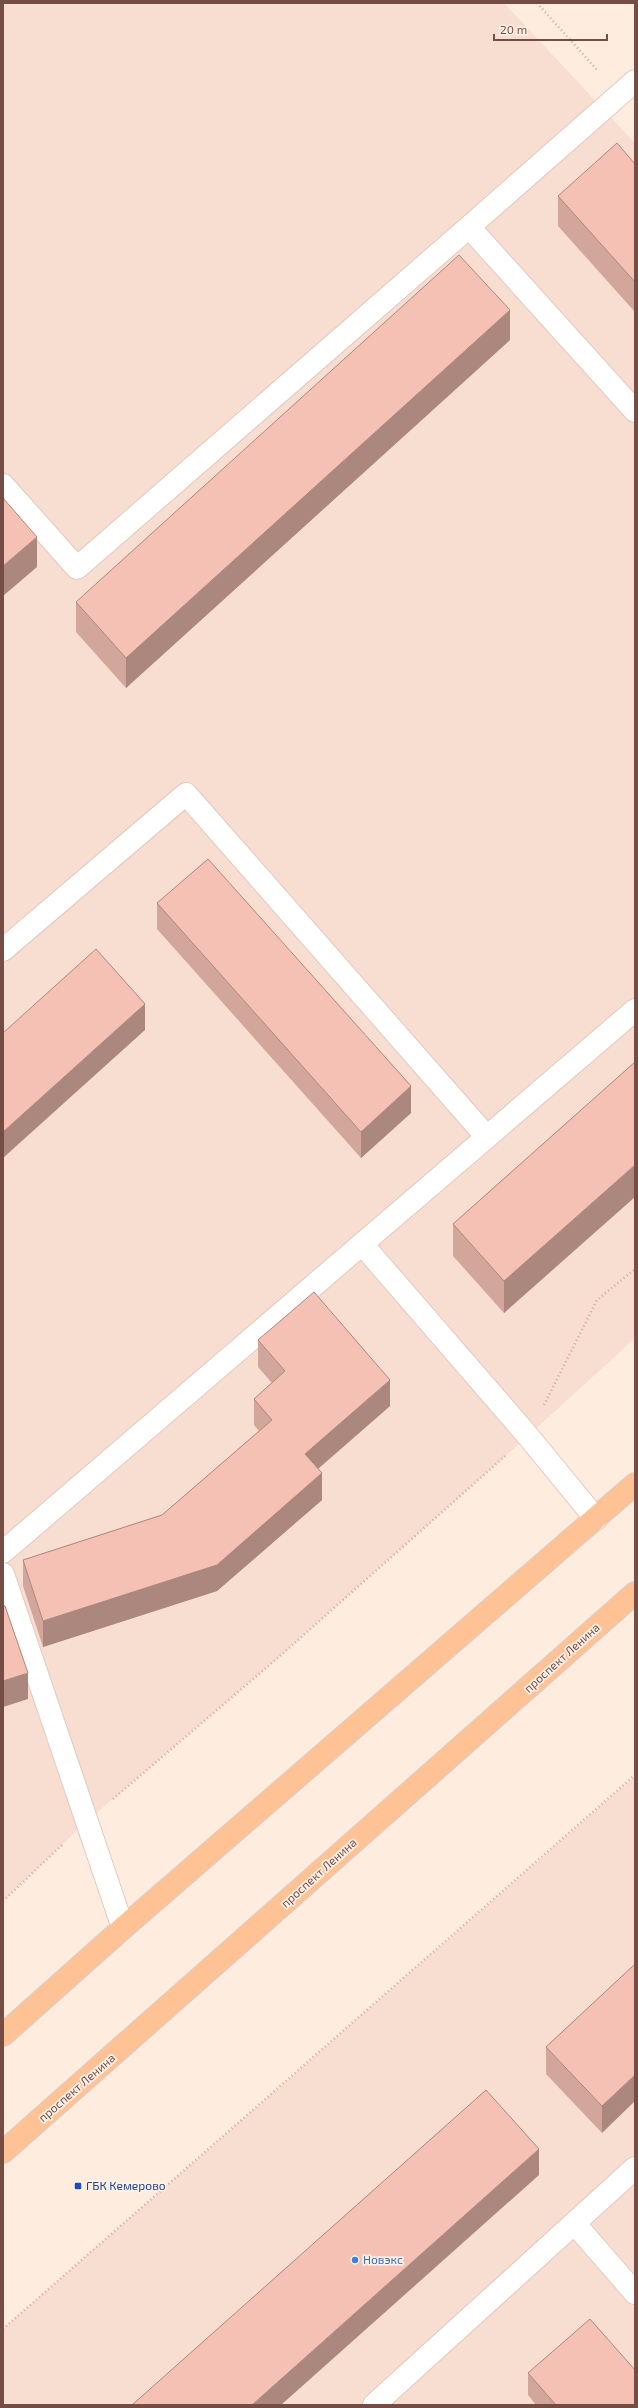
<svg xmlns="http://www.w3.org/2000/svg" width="638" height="2408" font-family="'Exo 2',sans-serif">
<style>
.residential{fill:#f8ded0}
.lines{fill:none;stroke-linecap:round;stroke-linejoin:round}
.minor-casing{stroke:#e4c8bd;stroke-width:24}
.major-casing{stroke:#d9cdcb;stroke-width:24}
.path{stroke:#daa498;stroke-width:2.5;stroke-dasharray:1 3;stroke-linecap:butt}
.minor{stroke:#fff;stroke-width:22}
.major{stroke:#ffc295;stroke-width:22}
.wall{fill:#d3a69b}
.shaded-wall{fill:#ac877e}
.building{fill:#f5c1b4;stroke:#ac877e}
.transit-dot{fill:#1a4fb4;stroke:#fff1e7;stroke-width:1.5}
.shop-dot{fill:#3f7fe0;stroke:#fff1e7;stroke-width:1.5}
.labels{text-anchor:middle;stroke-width:3.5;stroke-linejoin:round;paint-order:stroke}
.street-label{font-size:12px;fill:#764d45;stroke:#fff1e7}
.transit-label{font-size:12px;fill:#164399;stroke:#fff1e7;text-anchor:start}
.shop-label{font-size:12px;fill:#366cbe;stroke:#fff1e7;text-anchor:start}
</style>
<rect width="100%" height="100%" fill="#feecdf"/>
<path class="residential" d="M3,3H504L635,143V1338L528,1436L280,1656L87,1821L3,1901Z
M635,1776V2405H3V2329Z"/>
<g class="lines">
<defs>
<path id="minor" d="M635,81L469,227L635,411
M3,485L77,568L469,227
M3,950L186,794L486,1136
M596,1519L528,1436L362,1244L635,1010
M3,1552L362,1244
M3,1574L123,1928
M575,2224L635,2293
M374,2405L635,2168"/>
<path id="major" d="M3,2035L123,1928L635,1484
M3,2152L635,1593"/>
</defs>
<use href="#minor" class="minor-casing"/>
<use href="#major" class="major-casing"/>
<path class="path" d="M537,3L598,71
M544,1405L597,1300L635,1269
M113,1799L280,1656L505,1456
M3,1901L62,1845
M3,2329L635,1775"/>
<use href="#minor" class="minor"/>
<use href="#major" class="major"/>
</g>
<path class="wall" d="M635,164V312L558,226V196Z
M510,340L126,688L76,632V602Z
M157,903L411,1113L361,1158L157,929Z
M635,1062L504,1313L453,1256V1224Z
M258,1340L390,1406L318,1469L322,1500L217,1591L43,1647L23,1586V1560L162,1515L259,1431L254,1425V1399L272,1383L258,1367Z
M635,1964L602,2133L546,2074V2047Z
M528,2373L635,2405H536L528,2395Z"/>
<path class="shaded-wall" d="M510,310V340L126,688V658Z
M37,537V567L3,596V566Z
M145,1004V1030L3,1158V1132Z
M411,1086V1113L361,1158V1132Z
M635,1165V1197L504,1313V1281Z
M390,1380V1406L305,1480V1454Z
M322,1473V1500L217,1591L43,1647V1621Z
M28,1673V1699L3,1707V1681Z
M635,2075V2101L602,2133V2106Z
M539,2149V2175L281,2405H252Z"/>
<path class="building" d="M617,143L635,164V282L558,196Z
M459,255L510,310L126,658L76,602Z
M3,498L37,537L3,566Z
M208,859L411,1086L361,1132L157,903Z
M96,949L145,1004L3,1132V1033Z
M635,1062V1165L504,1281L453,1224Z
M314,1292L390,1380L305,1454L322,1473L217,1565L43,1621L23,1560L162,1515L272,1420L254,1399L285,1371L258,1340Z
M3,1606H5L28,1673L3,1681Z
M635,1964V2075L602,2106L546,2047Z
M486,2090L539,2149L252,2405H132Z
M590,2319L635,2370V2405H556L528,2373Z"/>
<rect class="transit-dot" x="74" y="2182" width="8" height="8" rx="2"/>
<circle class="shop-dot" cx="355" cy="2260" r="4"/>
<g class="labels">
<g class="street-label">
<text transform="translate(562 1658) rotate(-42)" y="4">проспект Ленина</text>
<text transform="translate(319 1873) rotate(-42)" y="4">проспект Ленина</text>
<text transform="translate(77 2088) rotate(-41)" y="4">проспект Ленина</text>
</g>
<g class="transit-label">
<text x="86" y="2190">ГБК Кемерово</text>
</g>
<g class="shop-label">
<text x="363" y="2264">Новэкс</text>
</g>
</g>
<rect width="638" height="2408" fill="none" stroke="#764d45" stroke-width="8"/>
<path d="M494 34v6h113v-6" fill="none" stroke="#764d45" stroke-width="2"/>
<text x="500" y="34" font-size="12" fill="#764d45" stroke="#fff1e7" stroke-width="3" paint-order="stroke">20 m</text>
</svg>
